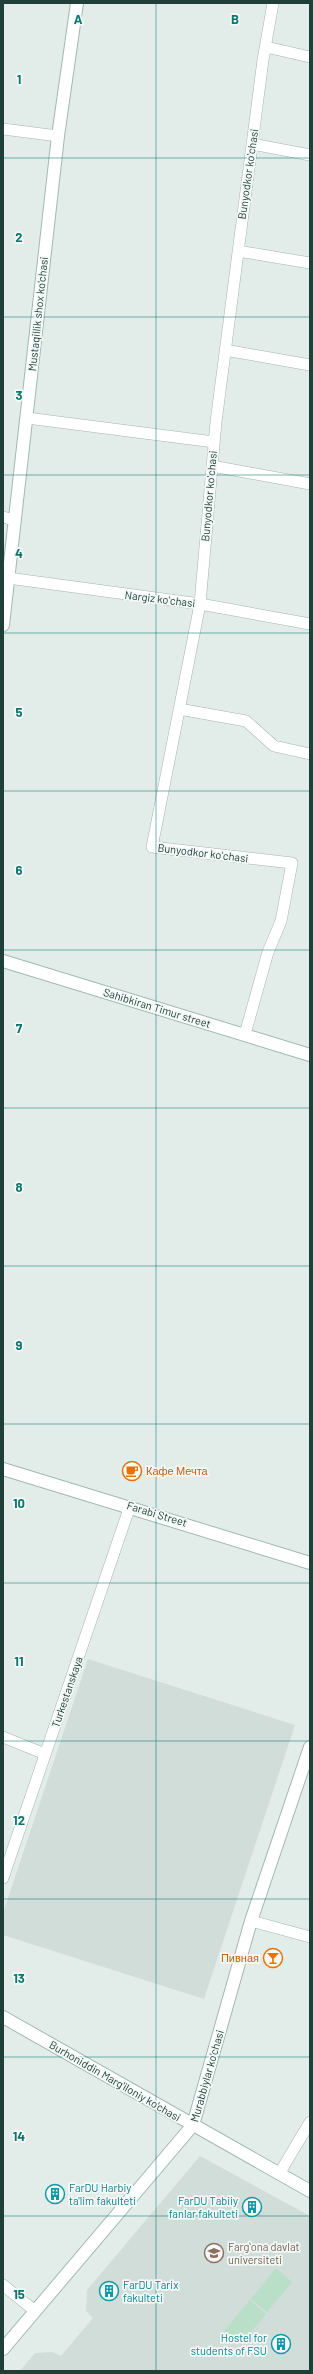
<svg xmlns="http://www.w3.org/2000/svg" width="313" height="2374" font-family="Barlow,sans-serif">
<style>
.built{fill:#d0ddd8}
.green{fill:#badfc8}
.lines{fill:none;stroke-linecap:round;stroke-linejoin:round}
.street-casing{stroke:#a4b5b1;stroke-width:12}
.secondary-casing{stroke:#a0b9b2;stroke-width:14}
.street{stroke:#fff;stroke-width:11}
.secondary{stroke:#fff;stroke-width:12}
.grid{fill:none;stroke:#0f766e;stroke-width:1;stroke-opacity:0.55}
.labels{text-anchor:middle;stroke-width:3.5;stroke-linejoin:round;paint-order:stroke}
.street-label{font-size:11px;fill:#213f39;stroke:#f3f9f6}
.food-label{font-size:11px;fill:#c56008;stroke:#f3f9f6;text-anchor:start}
.culture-label{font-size:11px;fill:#0d838f;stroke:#f3f9f6;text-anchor:start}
.education-label{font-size:11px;fill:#785e54;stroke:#f3f9f6;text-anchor:start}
.grid-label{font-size:13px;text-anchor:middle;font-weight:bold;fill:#0f766e;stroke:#f3f9f6;stroke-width:3.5;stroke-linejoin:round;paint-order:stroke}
</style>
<rect width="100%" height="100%" fill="#e2ede9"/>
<path class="built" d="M88,1659L295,1725L204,1999L3,1935V1913Z
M200,2156L310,2216V2371H20L35,2353L52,2352L61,2356L93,2318L86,2311L87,2290Z"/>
<path class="green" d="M276,2268L292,2282L267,2312L251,2299Z
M250,2300L266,2314L241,2344L224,2331Z"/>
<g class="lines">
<defs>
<path id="street" d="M266,47L310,57
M3,129L58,136
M252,144L310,155
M238,251L310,263
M225,350L310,365
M27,418L214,442
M212,466L310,484
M3,517L14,520
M8,578L200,604L310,624
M179,709L246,721L274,746L310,754
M245,1034L268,952L281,921L292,863L152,847L200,604L216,422L263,60L273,3
M3,1737L45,1754
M3,1878L130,1506
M251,1921L310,1937
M279,2174L310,2122
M3,2285L35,2311"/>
<path id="secondary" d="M3,625L58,136L77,3
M3,961L310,1055
M3,1469L310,1563
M3,2017L310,2191
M3,2349L193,2125L251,1921L310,1747"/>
</defs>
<use href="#street" class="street-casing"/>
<use href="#secondary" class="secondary-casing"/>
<use href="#street" class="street"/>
<use href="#secondary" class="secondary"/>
</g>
<path class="grid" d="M156,3V2371M3,158H310M3,317H310M3,475H310M3,633H310M3,791H310M3,950H310M3,1108H310M3,1266H310M3,1424H310M3,1583H310M3,1741H310M3,1899H310M3,2057H310M3,2216H310"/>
<defs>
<symbol id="cafe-ring" viewBox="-11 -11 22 22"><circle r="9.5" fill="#f3f9f6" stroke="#e8710a" stroke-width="1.5"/><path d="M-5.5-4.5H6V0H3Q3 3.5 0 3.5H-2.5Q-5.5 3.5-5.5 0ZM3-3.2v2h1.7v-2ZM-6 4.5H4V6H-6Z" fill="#e8710a"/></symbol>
<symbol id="bar-ring" viewBox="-11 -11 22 22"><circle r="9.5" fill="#f3f9f6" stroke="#e8710a" stroke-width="1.5"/><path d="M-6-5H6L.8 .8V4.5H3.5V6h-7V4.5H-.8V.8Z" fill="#e8710a"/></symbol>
<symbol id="building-ring" viewBox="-11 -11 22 22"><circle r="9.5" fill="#f3f9f6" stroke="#0f9aa8" stroke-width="1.5"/><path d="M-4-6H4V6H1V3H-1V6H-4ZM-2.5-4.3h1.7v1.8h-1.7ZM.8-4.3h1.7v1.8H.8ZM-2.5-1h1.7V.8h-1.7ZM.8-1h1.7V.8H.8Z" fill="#0f9aa8"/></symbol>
<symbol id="university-ring" viewBox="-11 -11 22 22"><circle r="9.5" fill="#f3f9f6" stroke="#8d6e63" stroke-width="1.5"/><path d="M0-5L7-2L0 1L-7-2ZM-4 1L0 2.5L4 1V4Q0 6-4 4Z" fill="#8d6e63"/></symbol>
</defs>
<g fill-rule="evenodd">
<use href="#cafe-ring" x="121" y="1460" width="22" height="22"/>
<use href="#bar-ring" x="262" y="1947" width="22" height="22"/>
<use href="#building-ring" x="44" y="2183" width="22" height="22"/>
<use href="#building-ring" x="241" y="2196" width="22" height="22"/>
<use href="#university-ring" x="203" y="2242" width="22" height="22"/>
<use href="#building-ring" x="98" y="2280" width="22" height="22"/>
<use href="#building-ring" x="270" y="2333" width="22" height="22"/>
</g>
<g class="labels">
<g class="street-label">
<text transform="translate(248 174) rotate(-82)" y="4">Bunyodkor koʻchasi</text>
<text transform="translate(38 314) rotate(-84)" y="4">Mustaqillik shox ko'chasi</text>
<text transform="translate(209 496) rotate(-85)" y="4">Bunyodkor koʻchasi</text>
<text transform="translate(160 599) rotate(7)" y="4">Nargiz koʻchasi</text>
<text transform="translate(203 853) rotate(7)" y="4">Bunyodkor koʻchasi</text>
<text transform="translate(157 1008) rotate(17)" y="4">Sahibkiran Timur street</text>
<text transform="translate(157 1514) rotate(17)" y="4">Farabi Street</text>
<text transform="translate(67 1692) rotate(-71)" y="4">Turkestanskaya</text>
<text transform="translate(207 2076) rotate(-74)" y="4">Murabbiylar ko'chasi</text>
<text transform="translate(115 2081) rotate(30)" y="4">Burhoniddin Marg'iloniy ko'chasi</text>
</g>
<g class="food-label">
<text x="146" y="1475">Кафе Мечта</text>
<text x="259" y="1962" text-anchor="end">Пивная</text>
</g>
<g class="culture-label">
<text x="69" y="2192">FarDU Harbiy<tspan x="69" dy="13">ta'lim fakulteti</tspan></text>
<text x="238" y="2205" text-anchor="end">FarDU Tabiiy<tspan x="238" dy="13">fanlar fakulteti</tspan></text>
<text x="123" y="2289">FarDU Tarix<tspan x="123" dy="13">fakulteti</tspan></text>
<text x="267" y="2342" text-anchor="end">Hostel for<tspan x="267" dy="13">students of FSU</tspan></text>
</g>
<g class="education-label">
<text x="228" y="2251">Fargʻona davlat<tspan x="228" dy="13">universiteti</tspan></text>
</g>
</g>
<g class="grid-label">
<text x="78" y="24">A</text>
<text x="235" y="24">B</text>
<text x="19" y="84">1</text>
<text x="19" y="242">2</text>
<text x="19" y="400">3</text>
<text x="19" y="558">4</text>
<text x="19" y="717">5</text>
<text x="19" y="875">6</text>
<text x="19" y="1033">7</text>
<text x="19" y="1192">8</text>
<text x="19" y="1350">9</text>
<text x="19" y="1508">10</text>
<text x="19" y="1666">11</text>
<text x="19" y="1825">12</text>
<text x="19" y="1983">13</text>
<text x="19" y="2141">14</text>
<text x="19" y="2299">15</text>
</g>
<rect width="313" height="2374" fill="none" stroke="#213f39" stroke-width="8"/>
</svg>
